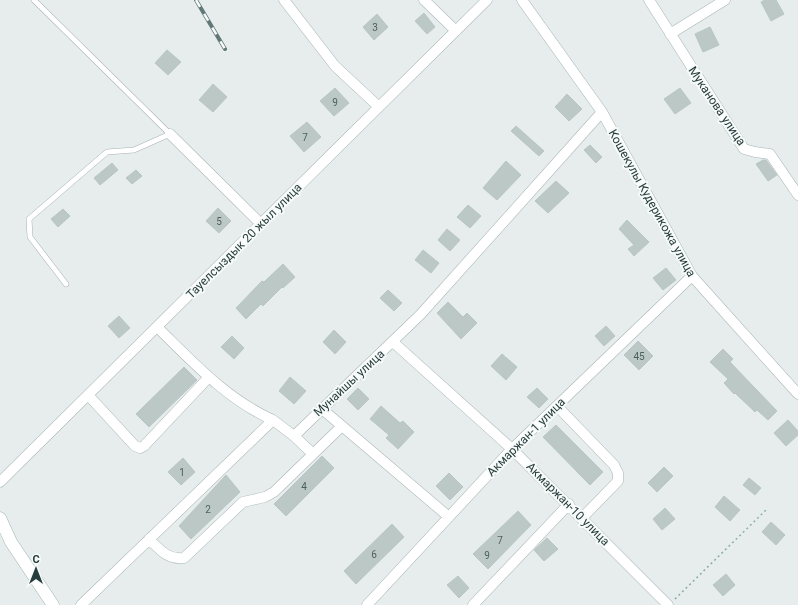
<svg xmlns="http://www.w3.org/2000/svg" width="798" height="605" font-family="Roboto,sans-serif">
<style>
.building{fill:#bbc8c6;stroke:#b9c6c5}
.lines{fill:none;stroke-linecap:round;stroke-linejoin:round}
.service-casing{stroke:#a9b4b4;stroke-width:6}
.minor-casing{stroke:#a9b4b4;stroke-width:11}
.secondary-casing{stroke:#a2b5b4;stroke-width:13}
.path{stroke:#8aacad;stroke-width:1.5;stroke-dasharray:2 3;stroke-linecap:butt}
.service{stroke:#fff;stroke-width:5}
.minor{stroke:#fff;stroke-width:10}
.secondary{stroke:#fff;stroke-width:12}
.rail-casing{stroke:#627778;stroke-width:4}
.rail{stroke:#f6faf9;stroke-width:2.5;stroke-dasharray:8;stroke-linecap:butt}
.labels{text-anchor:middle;stroke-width:4;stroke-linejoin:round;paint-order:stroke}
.number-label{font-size:10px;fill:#4c5f5f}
.street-label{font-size:12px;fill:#273c3d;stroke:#f6faf9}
</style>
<rect width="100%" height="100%" fill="#e6edec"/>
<path class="building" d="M765,0H776L784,14L771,21L761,2Z
M424,13L435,27L427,34L415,21Z
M377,14L388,27L374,40L363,27Z
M710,27L719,45L703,52L695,34Z
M167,50L181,62L168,75L155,63Z
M213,84L227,97L213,112L199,100Z
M335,88L349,103L334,116L320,101Z
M680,88L691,103L675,114L664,99Z
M567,94L582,109L569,121L555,107Z
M307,122L321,137L304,152L290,136Z
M516,126L544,151L539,156L511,131Z
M590,145L602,157L596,163L584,150Z
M763,160H766L777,175L768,181L756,164Z
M506,161L521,175L497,200L483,188Z
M112,163L118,170L100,185L94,178Z
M136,170L142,176L132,184L126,178Z
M556,181L569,193L548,213L535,201Z
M468,205L481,216L470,228L457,217Z
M218,208L231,221L219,233L206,221Z
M63,209L70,216L58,227L51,219Z
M627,220L649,242L634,256L628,249L634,245L619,229Z
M447,229L460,240L450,251L438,240Z
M423,250L439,263L431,273L415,260Z
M283,264L295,277L283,288L282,287L263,306L261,304L246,319L236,308L262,281L264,282Z
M666,268L676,280L663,290L653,278Z
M388,290L402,303L394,311L380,298Z
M448,302L463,317L467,313L477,323L461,339L437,313Z
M119,316L130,328L119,338L108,326Z
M606,326L615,336L604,346L595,336Z
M334,330L346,342L335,354L323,342Z
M232,336L244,348L234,359L221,347Z
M638,341L653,356L639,370L624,355Z
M723,349L733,359L730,362L777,411L768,420L757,410L755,412L735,393L734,394L724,383L728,379L710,362Z
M502,354L517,367L506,380L491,366Z
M184,367L197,380L149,427L136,414Z
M290,377L306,391L294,404L279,391Z
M358,388L369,399L358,410L347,399Z
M537,388L548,399L539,408L527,397Z
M381,406L400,423L403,421L414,432L398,449L386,438L389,435L370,419Z
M788,420L798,431V435L786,446L774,433Z
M556,425L603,472L590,485L543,437Z
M322,456L334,468L286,516L274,504Z
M183,458L195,472L181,485L168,472Z
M664,467L673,476L657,492L648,483Z
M449,473L463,487L450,500L436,486Z
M226,475L240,492L191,539L179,526Z
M749,478L761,488L755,495L743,485Z
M724,496L740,510L730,521L715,507Z
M665,508L675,519L662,530L653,519Z
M518,511L531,525L488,569L473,554Z
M771,522L785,535L776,545L762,532Z
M392,524L404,537L356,584L344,571Z
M547,538L558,549L544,561L534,550Z
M726,574L735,585L723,596L713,585Z
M458,576L469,588L459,598L447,585Z"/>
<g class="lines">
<defs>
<path id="service" d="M34,0L170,134L134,150L107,152L29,219L30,237L66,284"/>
<path id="minor" d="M284,0L335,66L379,107
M424,0L456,31
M522,0L602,112L692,276L798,394
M649,0L744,149L755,152L770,154L798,195
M670,34L725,0
M170,134L261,224
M157,327C193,362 226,399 273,420
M393,342L512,449L668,605
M88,395L135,446L140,448L144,446L209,377
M557,406L614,465L618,473V481L582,518
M322,409L449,517
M294,436L313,454
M0,482L487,0
M149,539C160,550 168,560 184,558L243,502L265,497L274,492L342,426
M81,605L273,420L294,436L421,314L602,112
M367,605L512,449L692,276
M473,605L569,504"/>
<path id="secondary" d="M0,518L11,542L53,605"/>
</defs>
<use href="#service" class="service-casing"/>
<use href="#minor" class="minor-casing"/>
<use href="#secondary" class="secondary-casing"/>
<path class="path" d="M675,599L767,509"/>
<use href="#service" class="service"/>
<use href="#minor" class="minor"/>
<use href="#secondary" class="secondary"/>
<defs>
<path id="rail" d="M196,0L225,49"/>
</defs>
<use href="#rail" class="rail-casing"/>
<use href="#rail" class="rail"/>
</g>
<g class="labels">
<g class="number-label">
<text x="375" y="31">3</text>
<text x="335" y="106">9</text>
<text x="305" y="141">7</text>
<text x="219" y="225">5</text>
<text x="639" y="360">45</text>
<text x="182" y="476">1</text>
<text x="304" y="490">4</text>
<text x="208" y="513">2</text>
<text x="500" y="544">7</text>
<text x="374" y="558">6</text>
<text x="487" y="559">9</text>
</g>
<g class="street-label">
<text transform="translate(717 106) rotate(56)" y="4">Муканова улица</text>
<text transform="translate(652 203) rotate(61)" y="4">Кошекулы Кудерикожа улица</text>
<text transform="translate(244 241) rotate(-45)" y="4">Тауелсыздык 20 жыл улица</text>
<text transform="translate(349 383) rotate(-43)" y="4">Мунайшы улица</text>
<text transform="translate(526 437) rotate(-45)" y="4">Акмаржан-1 улица</text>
<text transform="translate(568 504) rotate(45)" y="4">Акмаржан-10 улица</text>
</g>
</g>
<g transform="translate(36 569)" stroke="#f6faf9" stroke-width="3" paint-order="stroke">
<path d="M0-3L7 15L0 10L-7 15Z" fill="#273c3d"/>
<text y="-6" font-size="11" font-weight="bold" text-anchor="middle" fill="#273c3d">С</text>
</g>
</svg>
